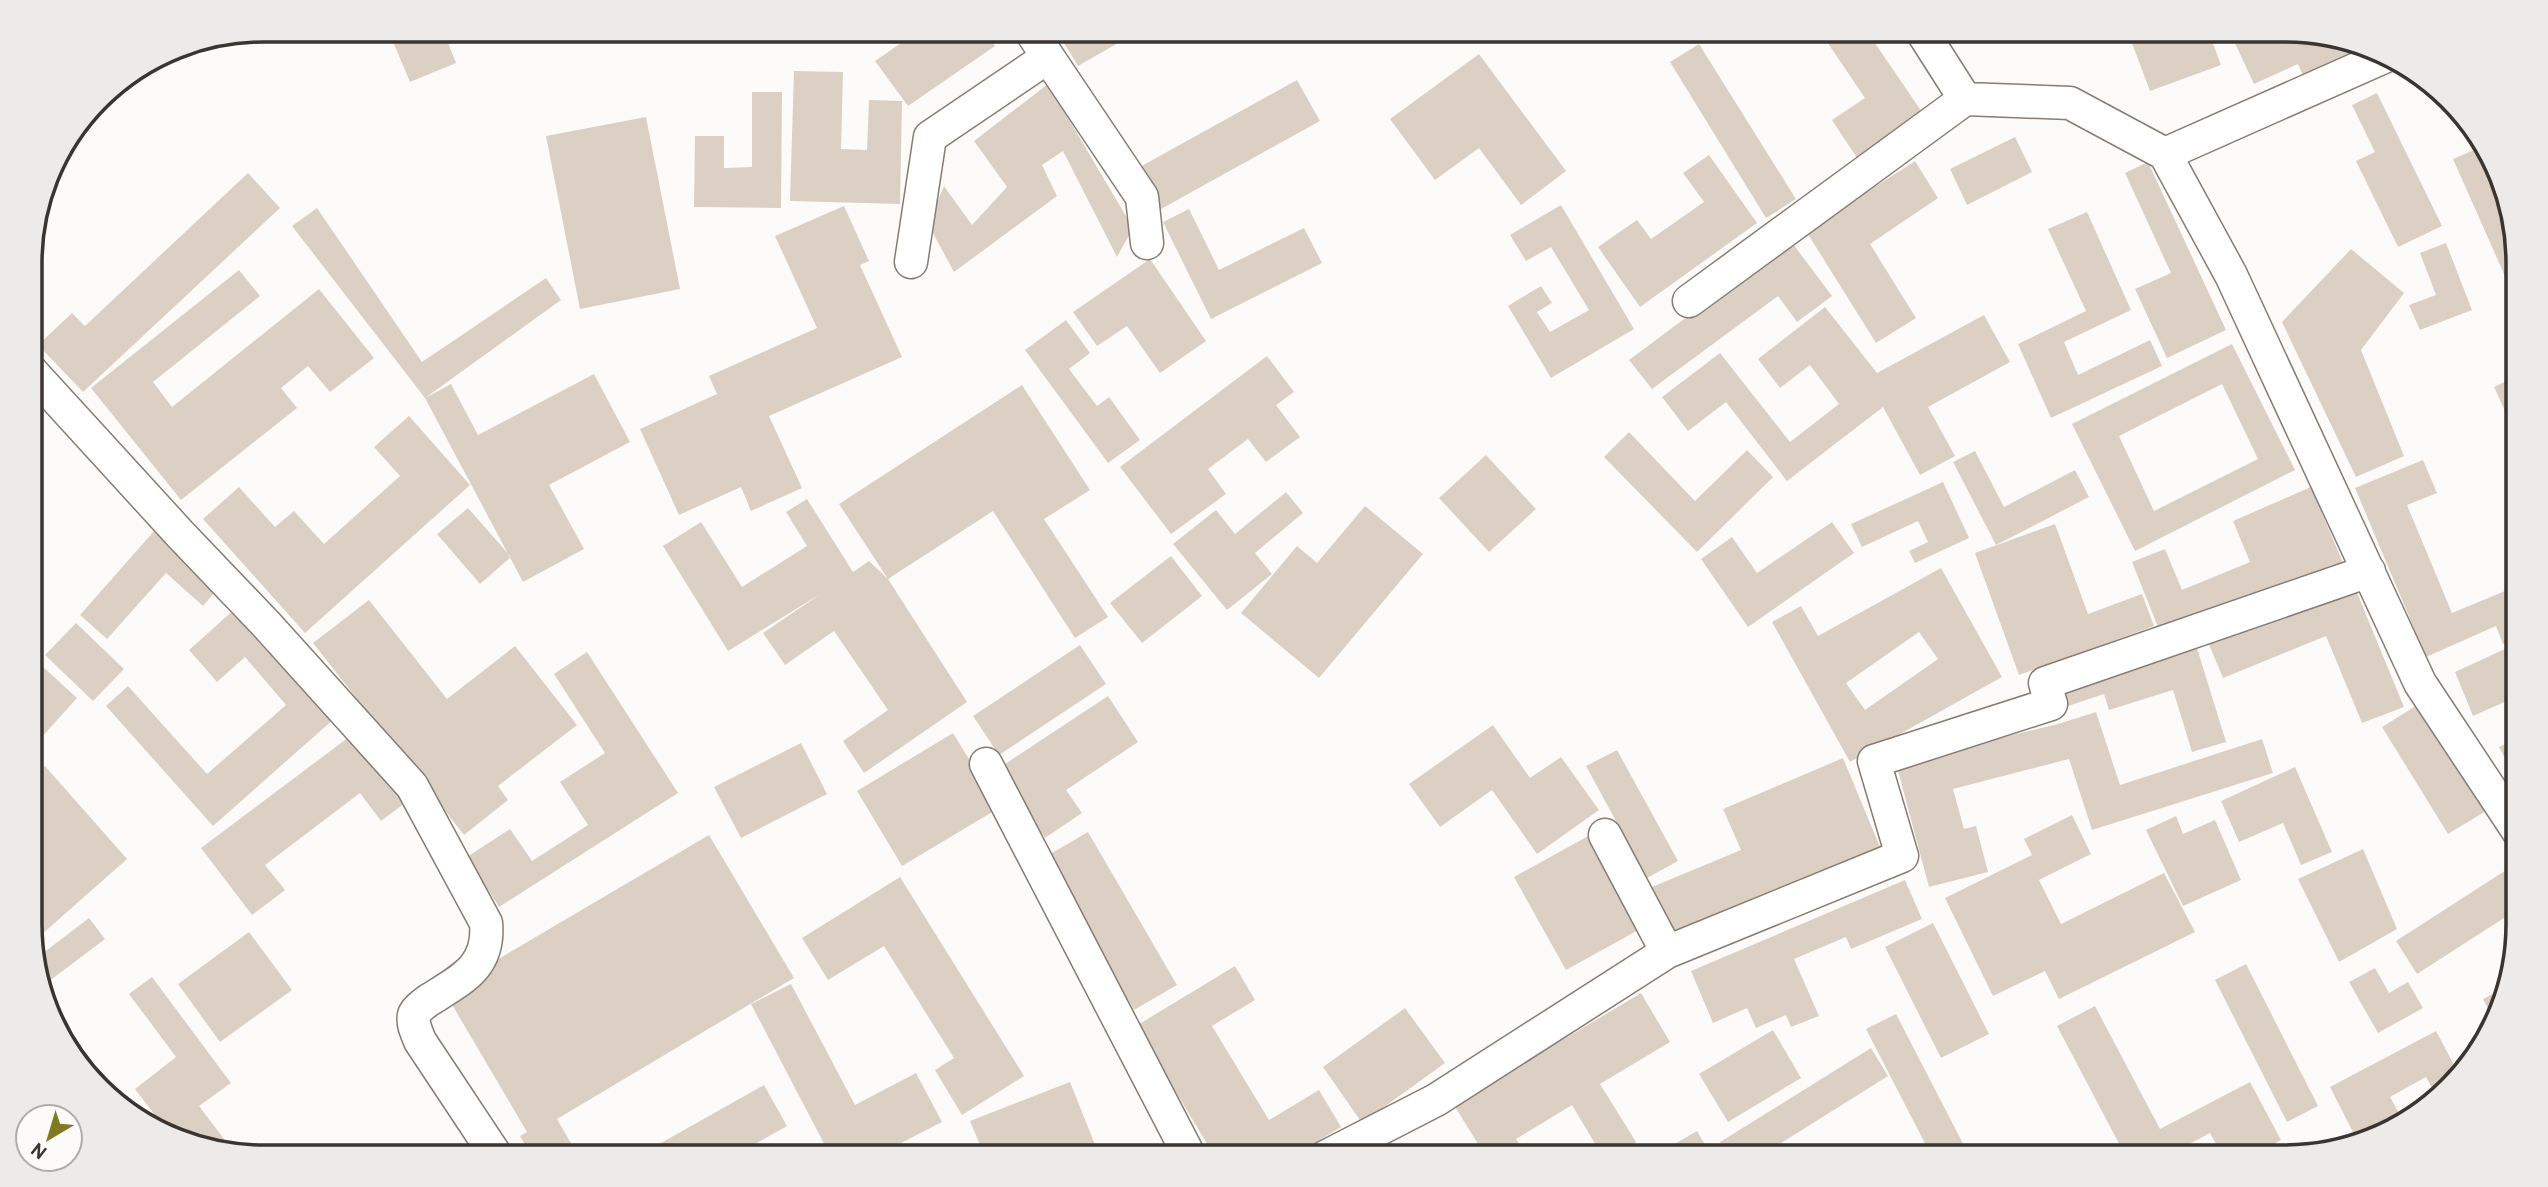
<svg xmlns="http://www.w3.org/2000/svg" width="2548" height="1187" font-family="Overpass,sans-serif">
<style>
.building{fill:#dcd0c5;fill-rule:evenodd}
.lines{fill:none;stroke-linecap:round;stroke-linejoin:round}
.minor-casing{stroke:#877c73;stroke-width:35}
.minor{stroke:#fff;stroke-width:32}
.rim{fill:none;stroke:#3a3531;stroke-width:3.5}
</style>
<rect width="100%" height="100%" fill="#fdfbf9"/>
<path class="building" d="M388,30H443L456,63L410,82Z
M920,30H984L995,46L908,106L875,61Z
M1056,30H1141L1078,66Z
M1497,30H1513L1503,37Z
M1819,30H1866L1924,115L1859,161L1832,120L1865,98Z
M2127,30H2208L2221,65L2150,91Z
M2252,30H2285L2373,47L2304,78L2298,64L2254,84L2233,39Z
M1699,44L1796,199L1766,218L1670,62Z
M1479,54L1566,171L1521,205L1479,148L1435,180L1390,119Z
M794,71L843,72L841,149L867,150L869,100L902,101L900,204L790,201Z
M1297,80L1320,121L1161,209L1138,168Z
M1048,84L1133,228L1117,257L1063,151L1042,165L1057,196L954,272L928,224L944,186L972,225L1007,187L974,141Z
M752,92H782L781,208L694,207L695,136H724V168L752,167Z
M2377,93L2442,226L2398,247L2356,161L2375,152L2352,105Z
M646,117L680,289L580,309L546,136Z
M2015,137L2032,172L1967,205L1950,169Z
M2481,147L2516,233V301L2453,159Z
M1709,155L1757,223L1640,307L1598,247L1637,220L1651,239L1704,202L1683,173Z
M1915,161L1938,198L1870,244L1916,318L1876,343L1806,231Z
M2148,162L2226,330L2167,358L2135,289L2171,273L2125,173Z
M248,173L280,208L83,392L38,345L72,313L85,326Z
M1561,205L1634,329L1551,378L1508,306L1541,286L1552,303L1537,312L1550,332L1589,310L1551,247L1526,261L1510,235Z
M844,206L869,261L860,265L902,357L769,416L802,488L751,511L741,487L679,515L640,429L717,394L709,376L817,328L775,236Z
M317,208L422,362L546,278L561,300L425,398L292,226Z
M1189,209L1219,270L1304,228L1322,263L1211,319L1163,222Z
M2087,212L2131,310L2064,342L2078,375L2150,340L2162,366L2051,418L2018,344L2086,311L2048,229Z
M1790,240L1832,296L1797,322L1778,296L1652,389L1629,360Z
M2446,243L2472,310L2420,330L2409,305L2436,295L2420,253Z
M2351,249L2404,293L2361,350L2404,456L2356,477L2282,322Z
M1150,259L1206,341L1160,373L1127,326L1097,346L1073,312Z
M239,270L260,296L153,382L172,407L319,289L374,358L330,392L308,366L281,388L297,408L181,500L91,388Z
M1825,307L1877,373L1984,315L2010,362L1928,407L1955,456L1920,475L1883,407L1787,481L1726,402L1688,431L1662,397L1720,353L1790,442L1839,404L1810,365L1780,388L1758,359Z
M1066,320L1090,353L1069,369L1097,406L1109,397L1140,440L1108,463L1025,350Z
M2232,344L2295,470L2135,551L2072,424ZM2222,384L2258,459L2154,511L2119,436Z
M1267,356L1294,392L1276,405L1300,437L1266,462L1248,439L1208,469L1226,494L1171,534L1120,467Z
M594,374L630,442L549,485L584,549L523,582L425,398L451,384L478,435Z
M2517,376V437L2494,387Z
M1022,385L1090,490L1044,519L1108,617L1075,638L993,511L888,579L839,504Z
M409,416L470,485L305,633L203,519L239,487L275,527L294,511L324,544L400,476L374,447Z
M1629,432L1695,501L1747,450L1773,477L1697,552L1604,457Z
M1975,451L2004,507L2075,470L2089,497L1996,545L1953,462Z
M1486,455L1536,509L1489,552L1439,498Z
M2423,460L2437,493L2407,505L2452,613L2517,586V638L2503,644L2496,626L2426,657L2355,488Z
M1943,482L1969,538L1915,563L1909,551L1928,542L1918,521L1862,547L1851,524Z
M2311,487L2343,563L2162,637L2132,562L2165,549L2182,590L2250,562L2233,521Z
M1286,492L1303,513L1255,553L1272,574L1227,610L1173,544L1216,510L1235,534Z
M807,499L853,572L869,561L888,579L967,702L864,773L843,741L888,710L834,631L785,665L763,633L822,593L728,651L663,546L701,522L742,587L807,546L786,512Z
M1365,506L1423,554L1319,678L1241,613L1297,546L1317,563Z
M468,508L511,557L480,584L437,534Z
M1832,522L1854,553L1748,627L1701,559L1732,537L1757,573Z
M2055,524L2088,614L2142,594L2154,626L2019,675L1975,553Z
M155,530L220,586L203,606L166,573L107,639L80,615Z
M1171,556L1202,596L1142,643L1110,603Z
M1941,568L2002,677L1850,762L1772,622L1801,606L1818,636ZM1919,632L1938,659L1865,710L1846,683Z
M2353,583L2404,707L2362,723L2326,636L2223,678L2208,642Z
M369,600L447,699L515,646L577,725L498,786L508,800L464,835L313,643Z
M237,607L335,718L213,826L106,706L128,686L207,774L286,705L245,657L217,682L189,650Z
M76,623L124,669L93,701L45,655Z
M1080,645L1106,684L999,755L973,716Z
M2509,647L2514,658L2517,657L2518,696L2473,716L2455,672Z
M2197,648L2226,742L2192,752L2173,690L2109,710L2104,694L2065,707L2060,690Z
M587,652L678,793L499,907L467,857L510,829L532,861L588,825L560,782L605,753L554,674Z
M40,664L77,698L31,749V674Z
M1108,696L1138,742L1066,790L1082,813L1045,838L999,768Z
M2419,704L2486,811L2448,834L2382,727Z
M2096,712L2120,785L2262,739L2273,773L2092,830L2069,759L1953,789L1964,829L1976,826L1988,872L1929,887L1896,763L2058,724Z
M1493,725L1530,778L1561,757L1599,810L1537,854L1492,790L1440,827L1409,784Z
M953,733L999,808L902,866L857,791Z
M353,734L405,803L381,821L360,793L265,865L285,890L252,915L201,848Z
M2518,737V783L2499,747Z
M801,743L827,794L741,838L714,787Z
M1617,750L1678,861L1647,878L1586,766Z
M1843,758L1880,847L1673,935L1652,887L1741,850L1723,809Z
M45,766L127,859L32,943V898L43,888L32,875L31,778Z
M2295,767L2332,852L2301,865L2283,823L2239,842L2221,801Z
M2072,815L2091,854L2039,880L2061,924L2164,873L2195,932L2059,999L2045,971L1993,996L1945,898L2032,855L2024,839Z
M2176,816L2183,834L2215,820L2241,880L2183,906L2146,830Z
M1088,832L1177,985L1134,1010L1045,857Z
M709,835L794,978L557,1119L579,1157H532L520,1136L527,1132L444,991Z
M1590,835L1642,928L1566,970L1514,877Z
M2363,849L2397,929L2339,962L2298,879Z
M2517,863L2518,925L2516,937L2504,918L2417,974L2396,941Z
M900,877L1024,1076L962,1115L935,1070L954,1058L884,946L828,980L802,938Z
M1905,880L1922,919L1851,949L1846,937L1794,959L1819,1016L1791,1027L1786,1015L1756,1028L1747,1008L1713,1023L1691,971Z
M89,918L105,939L44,985L34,960Z
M1933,923L1989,1034L1941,1058L1885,947Z
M249,932L292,990L220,1042L178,984Z
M2246,964L2318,1106L2287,1122L2215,980Z
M1235,966L1255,1000L1212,1026L1269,1120L1319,1090L1341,1127L1292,1157H1215L1136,1026Z
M2375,968L2389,993L2408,982L2423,1008L2378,1033L2349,982Z
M152,977L231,1083L199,1106L234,1152L173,1139L135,1089L176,1057L129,994Z
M791,984L855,1105L916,1073L942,1122L874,1157H831L751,1004Z
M2506,987L2500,1014L2495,1022L2483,999Z
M1641,993L1670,1042L1600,1084L1636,1142L1611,1157H1603L1572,1105L1516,1139L1527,1157H1486L1454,1105Z
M2095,1006L2160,1129L2250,1082L2281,1140L2250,1157H2223L2210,1133L2165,1157H2126L2057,1026Z
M1405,1008L1445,1063L1362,1123L1323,1067Z
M1896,1014L1970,1157H1932L1866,1029Z
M1773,1030L1801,1078L1728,1122L1699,1074Z
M2436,1031L2461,1078L2437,1098L2426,1077L2390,1097L2404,1122L2356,1138L2330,1087Z
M2483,1042L2473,1059L2468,1050Z
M1871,1048L1888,1076L1770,1150L1774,1157H1730L1720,1142Z
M1070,1082L1100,1157H1037L1033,1146L1005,1157H985L970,1121Z
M764,1085L787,1126L732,1157H636Z
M129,1098L143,1115H142L124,1102Z
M1697,1131L1712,1157H1652Z
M954,1148L958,1157H932Z"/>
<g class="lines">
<defs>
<path id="minor" d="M1030,30L1142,197L1147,243
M1921,30L1965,99L2070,103L2165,154L2231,275L2420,683L2518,831
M2165,154L2386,56
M911,262L930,137L1048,57
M1689,301L1965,99
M31,371L180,534L266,624L412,786L486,923C490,967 462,979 429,1000C424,1004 416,1009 414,1015C412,1024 417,1033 420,1041L497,1157
M986,764L1190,1157
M1605,835L1667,952
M1325,1157L1436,1100L1667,952L1902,856L1874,761L2051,704L2045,683L2369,571"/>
</defs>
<use href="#minor" class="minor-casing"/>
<use href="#minor" class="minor"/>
</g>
<path d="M0 0H2548V1187H0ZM263 42H2285A221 221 0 0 1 2506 263V924A221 221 0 0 1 2285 1145H263A221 221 0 0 1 42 924V263A221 221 0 0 1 263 42Z" fill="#edebe9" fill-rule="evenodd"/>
<path class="rim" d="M263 42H2285A221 221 0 0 1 2506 263V924A221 221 0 0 1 2285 1145H263A221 221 0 0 1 42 924V263A221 221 0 0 1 263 42Z"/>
<g transform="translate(49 1138) rotate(218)"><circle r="33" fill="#fdfbf9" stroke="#afaca9" stroke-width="2"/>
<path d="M0-5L12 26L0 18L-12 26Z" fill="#807b21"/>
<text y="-10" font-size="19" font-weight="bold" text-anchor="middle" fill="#3a3531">N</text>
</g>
</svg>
